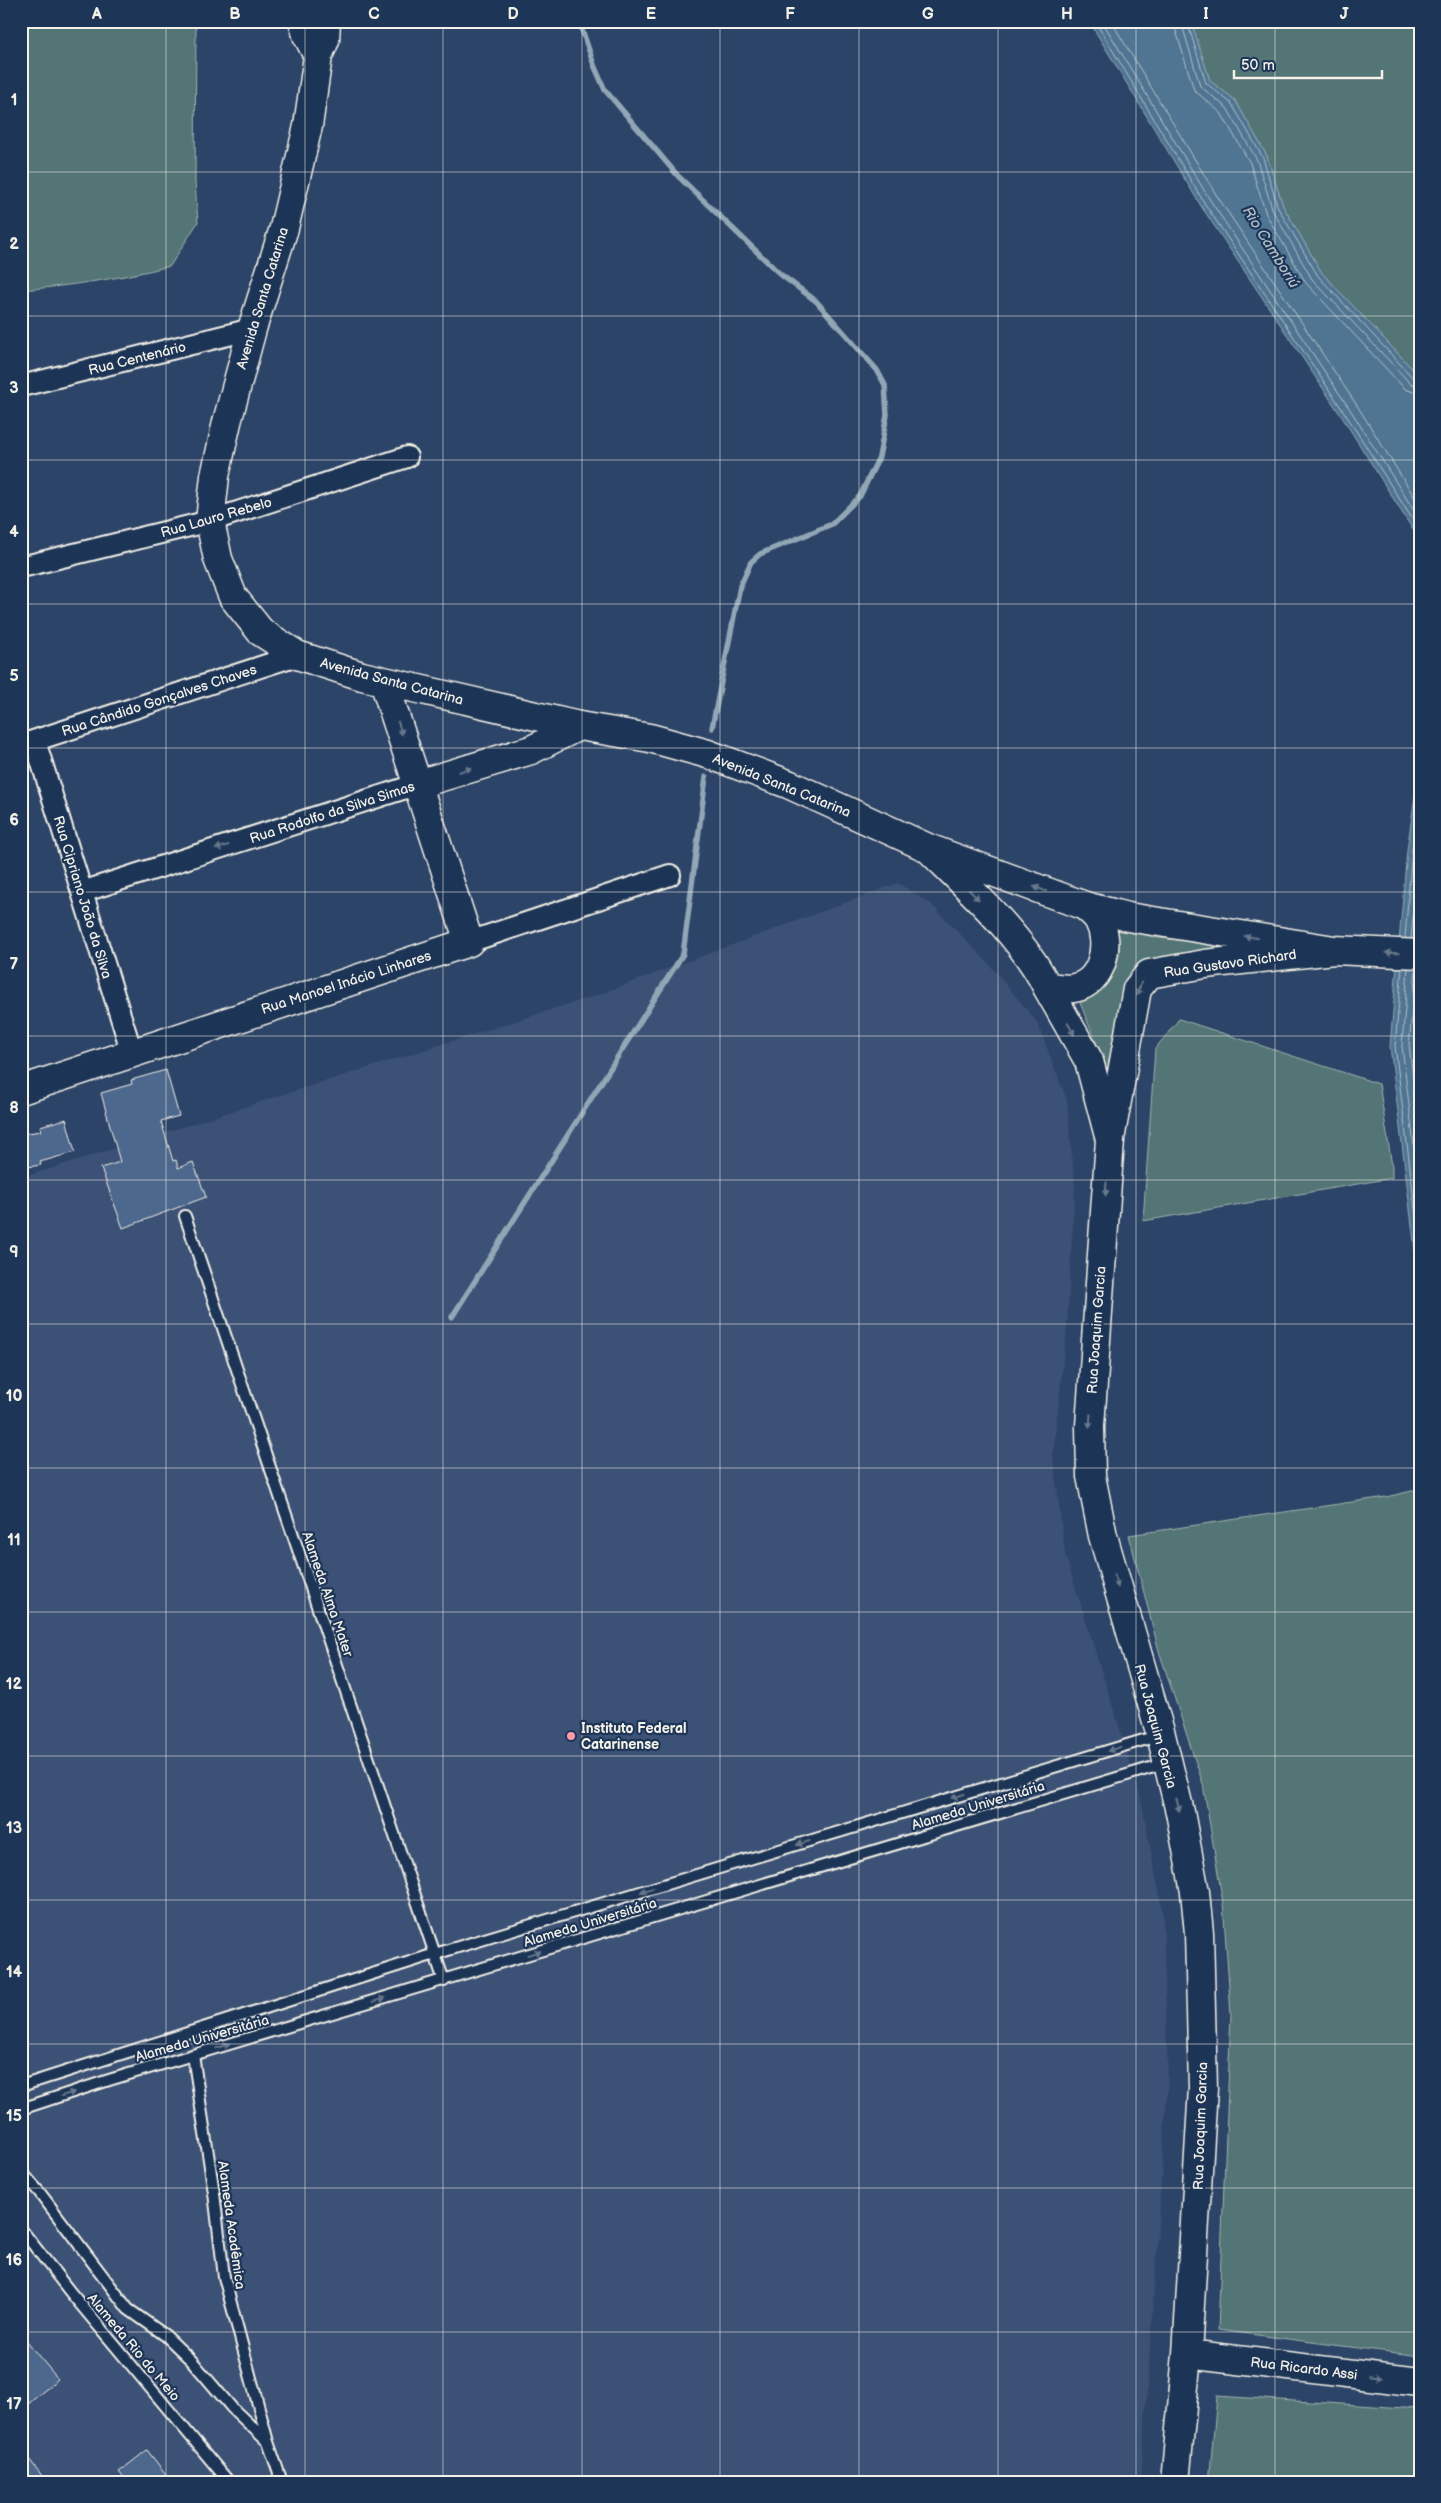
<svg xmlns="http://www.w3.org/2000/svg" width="1441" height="2503" font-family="'Balsamiq Sans',sans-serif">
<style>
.built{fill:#3a5174}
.green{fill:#537576;stroke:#a4b3af}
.water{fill:#507593;stroke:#92a7b5}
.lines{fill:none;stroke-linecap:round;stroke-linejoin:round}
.shore{stroke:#b2bfc6;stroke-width:1}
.stream{stroke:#92a7b5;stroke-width:5.5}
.building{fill:#4e678d;stroke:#f4f1e8}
.lane-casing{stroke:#f4f1e8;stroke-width:14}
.street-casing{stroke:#f4f1e8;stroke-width:24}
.secondary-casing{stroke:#f4f1e8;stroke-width:31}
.primary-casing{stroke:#f4f1e8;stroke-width:31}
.lane{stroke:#1d3557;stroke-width:10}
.street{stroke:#1d3557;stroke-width:20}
.secondary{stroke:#1d3557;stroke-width:28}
.primary{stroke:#1d3557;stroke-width:28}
.oneway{fill:#68778a}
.grid{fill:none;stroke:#f4f1e8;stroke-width:1;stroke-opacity:0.55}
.poi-dot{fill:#ff9aa2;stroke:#1d3557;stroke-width:2}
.labels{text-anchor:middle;stroke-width:4.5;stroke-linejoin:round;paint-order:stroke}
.street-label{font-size:14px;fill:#f4f1e8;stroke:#1d3557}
.poi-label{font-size:14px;font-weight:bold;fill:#f4f1e8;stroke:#1d3557;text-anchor:start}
.water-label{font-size:15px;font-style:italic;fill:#b2bfc6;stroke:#1d3557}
.neatline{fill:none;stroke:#f4f1e8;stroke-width:2}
.grid-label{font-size:16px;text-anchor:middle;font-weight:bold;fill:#f4f1e8}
</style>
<rect width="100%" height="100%" fill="#2c4467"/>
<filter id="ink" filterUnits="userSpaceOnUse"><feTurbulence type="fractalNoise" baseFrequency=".02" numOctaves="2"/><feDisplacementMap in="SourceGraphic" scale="10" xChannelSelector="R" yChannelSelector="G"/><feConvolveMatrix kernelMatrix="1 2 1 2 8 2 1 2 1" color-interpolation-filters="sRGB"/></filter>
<g filter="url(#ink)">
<path class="built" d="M898,883L931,904L990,965L1037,1022L1067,1100L1075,1185L1067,1328L1053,1455L1065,1554L1140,1794L1163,1913L1168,2080L1141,2482H21V1178L600,994Z"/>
<path class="green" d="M21,21H196L195,182L198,222L170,266C122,278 71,286 21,290Z
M1191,21H1420V377L1322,273L1283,206L1267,156L1235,100L1210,81Z
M1117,928L1159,938L1243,946L1241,952L1177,954L1155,962L1113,1096L1096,1042L1080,1003C1112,990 1125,961 1117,928Z
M1179,1019L1379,1084L1392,1166V1178L1143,1221L1155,1049Z
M1420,1489V2356L1218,2330L1231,2014L1223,1903L1203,1784L1159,1651L1129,1535L1386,1497Z
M1217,2396L1420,2409V2482H1209Z"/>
<path class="water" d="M1089,21H1191L1210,81L1235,100L1267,156L1283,206L1322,273L1420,377V541L1342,417L1201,206Z
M1420,762V1291L1390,1046L1407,850Z"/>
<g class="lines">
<path class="shore" d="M1095,21L1205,204L1346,415L1420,531
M1102,21L1210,200L1351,411L1420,520
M1111,21L1217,196L1358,407L1420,506
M1173,21L1194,90L1221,113L1250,163L1266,214L1306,283L1405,389L1420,394
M1181,21L1200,86L1227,108L1257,160L1273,211L1312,279L1410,383L1420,387
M1187,21L1206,83L1232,104L1263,158L1278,208L1318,276L1414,379L1420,380
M1405,938L1412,850L1420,798
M1411,939L1420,842
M1402,968L1395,1046L1420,1249
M1408,968L1402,1046L1420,1197
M1416,969L1409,1045L1420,1133"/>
<path class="stream" d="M579,21L594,65L605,90L678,176L780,274L816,301L877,370L885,385L887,415L879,457L860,496L832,524L760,554L751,562L740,586L712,728
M452,1317L683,954L706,777"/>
</g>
<path class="building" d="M166,1070L179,1116L161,1121L173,1161L176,1160L178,1168L193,1162L206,1197L123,1228L101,1168L120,1162L101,1093L132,1084L131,1080Z
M66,1119L75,1152L40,1162L41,1165L21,1168V1134L41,1131L40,1126Z
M21,2335L58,2379L21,2410Z
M21,2449L47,2482H21Z
M147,2450L172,2482H127L119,2472Z"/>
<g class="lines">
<defs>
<path id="lane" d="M185,1216L444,1981
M193,2055L214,2193L224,2277L268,2442L282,2482
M21,2086L435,1954L1160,1735
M21,2109L109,2080L1167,1763
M21,2171L40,2193L128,2309L166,2336L192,2361L232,2408L267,2441
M21,2229L71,2293L229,2482"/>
<path id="street" d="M21,386L252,329
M21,567L210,521L407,457
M35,741L132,1053
M21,745L297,655
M82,892L418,784
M469,942L670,875"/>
<path id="secondary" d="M418,784L531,750L579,726
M1085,906L1128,917L1334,950L1420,954
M1047,987L1089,1061L1110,1140L1090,1426L1091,1476L1103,1536L1161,1735L1180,1812L1195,1892L1199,1933L1203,2088L1187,2354L1175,2482
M21,1090L469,942L384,682
M1111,1134L1137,989L1149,974L1205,964L1334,950
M1187,2354L1420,2382"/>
<path id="primary" d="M303,21L307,35L318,56
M326,21L325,40L318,56L308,126L284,228L252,329L227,422L215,476L210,521L218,559L233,597L261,632L297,655L362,676L579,726L650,738L708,754L788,784L928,848L1085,906C1090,911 1096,915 1099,921C1111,943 1103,983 1074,988C1066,990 1055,987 1047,987C1023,937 967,887 928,848"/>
</defs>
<use href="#lane" class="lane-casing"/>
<use href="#street" class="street-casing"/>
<use href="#secondary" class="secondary-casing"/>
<use href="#primary" class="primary-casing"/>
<use href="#lane" class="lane"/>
<use href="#street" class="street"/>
<use href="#secondary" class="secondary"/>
<use href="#primary" class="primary"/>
</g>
<defs><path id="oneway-solid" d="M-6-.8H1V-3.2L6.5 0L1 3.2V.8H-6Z" transform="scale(1.25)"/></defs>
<g class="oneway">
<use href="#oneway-solid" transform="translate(400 728) rotate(72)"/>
<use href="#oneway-solid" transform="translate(465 770) rotate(-17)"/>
<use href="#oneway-solid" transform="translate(222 847) rotate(162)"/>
<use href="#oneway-solid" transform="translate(1040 889) rotate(-159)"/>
<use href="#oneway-solid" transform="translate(974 895) rotate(45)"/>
<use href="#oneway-solid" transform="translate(1251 937) rotate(-171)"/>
<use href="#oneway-solid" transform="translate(1392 953) rotate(-178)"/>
<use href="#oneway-solid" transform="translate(1139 989) rotate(109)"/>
<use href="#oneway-solid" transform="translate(1071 1029) rotate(61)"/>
<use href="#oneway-solid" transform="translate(1106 1189) rotate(94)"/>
<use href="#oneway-solid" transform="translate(1090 1421) rotate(93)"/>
<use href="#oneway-solid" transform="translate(1116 1581) rotate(74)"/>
<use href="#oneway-solid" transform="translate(1114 1749) rotate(163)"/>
<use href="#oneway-solid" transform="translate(958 1796) rotate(163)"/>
<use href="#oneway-solid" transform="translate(1178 1805) rotate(76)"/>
<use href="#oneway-solid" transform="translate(803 1843) rotate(163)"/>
<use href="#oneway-solid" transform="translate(647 1890) rotate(163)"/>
<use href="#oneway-solid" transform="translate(534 1953) rotate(-17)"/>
<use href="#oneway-solid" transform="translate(379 2000) rotate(-17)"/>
<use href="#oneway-solid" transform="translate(223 2046) rotate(-17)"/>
<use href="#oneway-solid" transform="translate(68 2094) rotate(-18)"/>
<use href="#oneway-solid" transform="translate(1375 2377) rotate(7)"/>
</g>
</g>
<path class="grid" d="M166,21V2482M305,21V2482M443,21V2482M582,21V2482M720,21V2482M859,21V2482M998,21V2482M1136,21V2482M1275,21V2482M21,172H1420M21,316H1420M21,460H1420M21,604H1420M21,748H1420M21,892H1420M21,1036H1420M21,1180H1420M21,1324H1420M21,1468H1420M21,1612H1420M21,1756H1420M21,1900H1420M21,2044H1420M21,2188H1420M21,2332H1420"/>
<circle class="poi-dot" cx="571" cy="1736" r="5"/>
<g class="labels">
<g class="street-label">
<text transform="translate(262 298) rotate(-73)" y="5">Avenida Santa Catarina</text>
<text transform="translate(137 358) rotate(-14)" y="5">Rua Centenário</text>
<text transform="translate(216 517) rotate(-16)" y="5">Rua Lauro Rebelo</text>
<text transform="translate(392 681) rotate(15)" y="5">Avenida Santa Catarina</text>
<text transform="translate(159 700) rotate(-18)" y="5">Rua Cândido Gonçalves Chaves</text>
<text transform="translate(782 785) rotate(22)" y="5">Avenida Santa Catarina</text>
<text transform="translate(332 812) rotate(-18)" y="5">Rua Rodolfo da Silva Simas</text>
<text transform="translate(83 897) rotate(73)" y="5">Rua Cipriano João da Silva</text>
<text transform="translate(1230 963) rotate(-8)" y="5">Rua Gustavo Richard</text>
<text transform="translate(346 982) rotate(-18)" y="5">Rua Manoel Inácio Linhares</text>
<text transform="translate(1096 1330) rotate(-86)" y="5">Rua Joaquim Garcia</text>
<text transform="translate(328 1594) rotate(71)" y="5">Alameda Alma Mater</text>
<text transform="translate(1156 1726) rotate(75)" y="5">Rua Joaquim Garcia</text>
<text transform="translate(978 1805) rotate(-17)" y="5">Alameda Universitária</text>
<text transform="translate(590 1922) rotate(-17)" y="5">Alameda Universitária</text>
<text transform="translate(202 2038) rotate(-16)" y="5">Alameda Universitária</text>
<text transform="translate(1200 2126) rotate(-88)" y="5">Rua Joaquim Garcia</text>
<text transform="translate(232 2225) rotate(82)" y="5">Alameda Acadêmica</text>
<text transform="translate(134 2347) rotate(50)" y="5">Alameda Rio do Meio</text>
<text transform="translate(1304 2368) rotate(7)" y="5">Rua Ricardo Assi</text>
</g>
<g class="poi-label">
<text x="581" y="1733">Instituto Federal<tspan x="581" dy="16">Catarinense</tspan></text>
</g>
<g class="water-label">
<text transform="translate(1271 247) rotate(58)" y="5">Rio Camboriú</text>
</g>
</g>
<rect width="1441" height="2503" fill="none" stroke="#1d3557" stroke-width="55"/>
<path d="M1234 70v8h148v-8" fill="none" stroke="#f4f1e8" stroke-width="2.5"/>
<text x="1241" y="70" font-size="15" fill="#f4f1e8" stroke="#1d3557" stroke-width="4" paint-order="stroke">50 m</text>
<rect x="28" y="28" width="1386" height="2448" class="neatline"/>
<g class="grid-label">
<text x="97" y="19">A</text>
<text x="235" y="19">B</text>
<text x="374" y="19">C</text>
<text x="513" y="19">D</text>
<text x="651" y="19">E</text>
<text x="790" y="19">F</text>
<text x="928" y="19">G</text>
<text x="1067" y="19">H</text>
<text x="1206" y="19">I</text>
<text x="1344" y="19">J</text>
<text x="14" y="105">1</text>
<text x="14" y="249">2</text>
<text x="14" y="393">3</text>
<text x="14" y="537">4</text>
<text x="14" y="681">5</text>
<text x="14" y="825">6</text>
<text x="14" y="969">7</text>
<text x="14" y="1113">8</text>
<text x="14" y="1257">9</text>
<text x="14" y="1401">10</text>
<text x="14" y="1545">11</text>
<text x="14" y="1689">12</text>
<text x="14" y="1833">13</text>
<text x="14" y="1977">14</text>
<text x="14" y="2121">15</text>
<text x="14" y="2265">16</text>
<text x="14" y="2409">17</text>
</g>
</svg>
